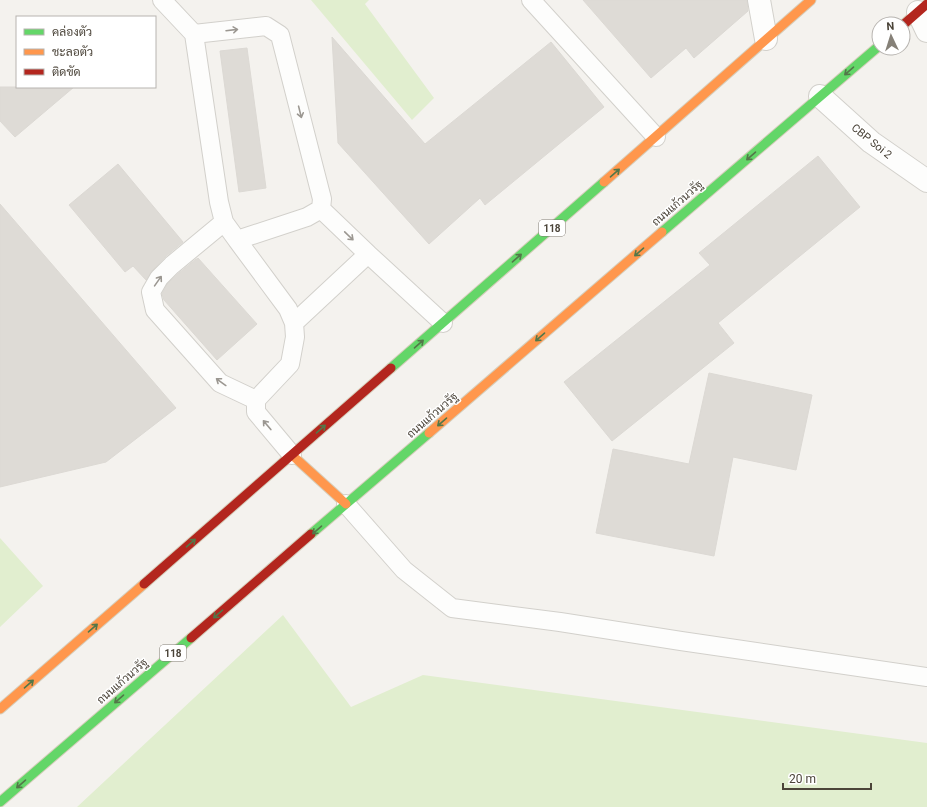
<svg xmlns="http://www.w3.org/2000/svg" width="927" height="807" font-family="Roboto,Sarabun,sans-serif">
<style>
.green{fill:#e1eecf}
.building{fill:#dedbd6;stroke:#dcd9d4}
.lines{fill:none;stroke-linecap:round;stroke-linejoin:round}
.lane-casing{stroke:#d2d0cb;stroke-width:20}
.street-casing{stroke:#d2d0cb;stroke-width:24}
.fast-casing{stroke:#d6cebb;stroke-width:11}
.slow-casing{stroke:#d6cebb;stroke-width:11}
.jam-casing{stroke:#d6cebb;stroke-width:11}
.lane{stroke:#fdfdfc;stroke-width:18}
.street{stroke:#fdfdfc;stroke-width:22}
.fast{stroke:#63d668;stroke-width:9}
.slow{stroke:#ff974d;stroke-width:9}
.jam{stroke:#b3261e;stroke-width:9}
.oneway{stroke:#9b9791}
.oneway2{stroke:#537749}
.labels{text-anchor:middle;stroke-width:3;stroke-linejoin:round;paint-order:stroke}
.shield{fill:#fff;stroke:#817c74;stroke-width:1}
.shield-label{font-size:10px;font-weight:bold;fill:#4b4439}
.street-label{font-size:11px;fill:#4b4439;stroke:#fff}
</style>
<rect width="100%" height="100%" fill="#f4f2ee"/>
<path class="green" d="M311,0H369L365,4L434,98L412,120Z
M0,538L43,586L0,627Z
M283,615L351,707L423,675L927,743V807H77Z"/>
<path class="building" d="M583,0H747L748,11L694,58L686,48L651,78Z
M332,37L425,144L551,42L604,107L485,205L480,198L429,244L338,143Z
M247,48L266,188L239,192L220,51Z
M0,87H74L15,137L0,121Z
M818,156L860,207L718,323L734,343L612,441L564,382L710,265L699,253Z
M118,164L183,242L165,257L152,271L146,280L133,266L125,272L69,205Z
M0,204L176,408L106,462L0,487Z
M198,258L257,324L217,360L164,300L162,294L167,284L179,273L196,259H197Z
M709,373L812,395L796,470L733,457L714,556L596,533L613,449L689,464Z"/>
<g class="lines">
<defs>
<path id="lane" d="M162,0L194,34L219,202L224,222L237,240
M531,0L656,137
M194,34L266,26L280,35L322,199L321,209L368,254L294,323
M224,222L172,265L159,278L151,292L155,310L220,383L256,400
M368,254L443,323
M292,455L256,412V400L290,364L295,337L294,323L288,309L237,240L307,217L321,209
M346,504L404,570L452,608L560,622L681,641L927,677"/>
<path id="street" d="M759,0L766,39
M918,12L927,31
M820,96L871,142L927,181"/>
<path id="fast" d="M662,232L879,46
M391,368L604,182
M311,534L429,433
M0,802L191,638"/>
<path id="slow" d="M604,182L811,0
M429,433L662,232
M292,455L346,504
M0,709L144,584"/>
<path id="jam" d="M903,25L927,4
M144,584L391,368
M191,638L311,534"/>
</defs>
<use href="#lane" class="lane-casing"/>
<use href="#street" class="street-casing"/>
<use href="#fast" class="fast-casing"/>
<use href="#slow" class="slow-casing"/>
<use href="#jam" class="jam-casing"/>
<use href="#lane" class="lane"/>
<use href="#street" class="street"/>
<use href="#fast" class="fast"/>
<use href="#slow" class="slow"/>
<use href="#jam" class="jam"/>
</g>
<defs><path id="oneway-shaft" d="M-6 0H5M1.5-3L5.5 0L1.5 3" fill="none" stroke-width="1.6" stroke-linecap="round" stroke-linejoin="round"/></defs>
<g class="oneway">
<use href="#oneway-shaft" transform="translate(232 30) rotate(-7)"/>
<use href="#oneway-shaft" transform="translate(300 112) rotate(76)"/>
<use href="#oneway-shaft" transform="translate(349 236) rotate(44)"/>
<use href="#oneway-shaft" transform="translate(158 281) rotate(-55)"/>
<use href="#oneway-shaft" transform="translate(221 382) rotate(-144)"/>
<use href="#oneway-shaft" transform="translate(267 425) rotate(-130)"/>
</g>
<g class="oneway2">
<use href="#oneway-shaft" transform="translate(849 71) rotate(139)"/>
<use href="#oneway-shaft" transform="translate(751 156) rotate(139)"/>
<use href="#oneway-shaft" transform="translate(615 173) rotate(-41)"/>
<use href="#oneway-shaft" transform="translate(639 252) rotate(139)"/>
<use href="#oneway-shaft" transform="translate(517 258) rotate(-41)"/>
<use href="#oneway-shaft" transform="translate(540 337) rotate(139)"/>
<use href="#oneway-shaft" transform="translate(419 344) rotate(-41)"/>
<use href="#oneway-shaft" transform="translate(442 422) rotate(139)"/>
<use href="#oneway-shaft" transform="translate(321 429) rotate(-41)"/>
<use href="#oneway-shaft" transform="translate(317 530) rotate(139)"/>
<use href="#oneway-shaft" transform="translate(191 543) rotate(-41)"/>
<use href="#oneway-shaft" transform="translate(218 614) rotate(139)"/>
<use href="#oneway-shaft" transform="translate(93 628) rotate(-41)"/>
<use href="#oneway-shaft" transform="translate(29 684) rotate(-41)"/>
<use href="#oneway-shaft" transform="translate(119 699) rotate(139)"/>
<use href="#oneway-shaft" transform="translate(21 784) rotate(139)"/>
</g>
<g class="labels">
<g class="shield">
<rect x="539" y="220" width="26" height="16" rx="3"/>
<rect x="160" y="645" width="26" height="16" rx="3"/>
</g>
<g class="shield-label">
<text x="552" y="232">118</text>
<text x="173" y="657">118</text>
</g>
<g class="street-label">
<text transform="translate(872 141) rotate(39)" y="4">CBP Soi 2</text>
<text transform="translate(677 203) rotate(-41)" y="4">ถนนแก้วนวรัฐ</text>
<text transform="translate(432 415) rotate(-41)" y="4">ถนนแก้วนวรัฐ</text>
<text transform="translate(122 681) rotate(-41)" y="4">ถนนแก้วนวรัฐ</text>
</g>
</g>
<rect x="16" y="16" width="140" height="72" fill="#ffffff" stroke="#b7b4b0"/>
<rect x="24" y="29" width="20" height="6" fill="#63d668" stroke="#b7b4b0"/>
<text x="52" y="36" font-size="12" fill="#4b4439">คล่องตัว</text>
<rect x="24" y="49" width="20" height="6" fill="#ff974d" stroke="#b7b4b0"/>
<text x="52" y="56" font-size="12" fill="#4b4439">ชะลอตัว</text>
<rect x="24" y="69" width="20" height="6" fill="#b3261e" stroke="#b7b4b0"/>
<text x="52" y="76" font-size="12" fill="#4b4439">ติดขัด</text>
<g transform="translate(891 36) rotate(356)"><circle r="19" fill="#ffffff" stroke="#b7b4b0"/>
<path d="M0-3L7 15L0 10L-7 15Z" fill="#868178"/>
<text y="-6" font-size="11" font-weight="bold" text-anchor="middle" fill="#4b4439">N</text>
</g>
<path d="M783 783v6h88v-6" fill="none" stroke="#4b4439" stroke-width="2"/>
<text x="789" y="783" font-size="12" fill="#4b4439" stroke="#ffffff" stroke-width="3" paint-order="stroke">20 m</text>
</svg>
